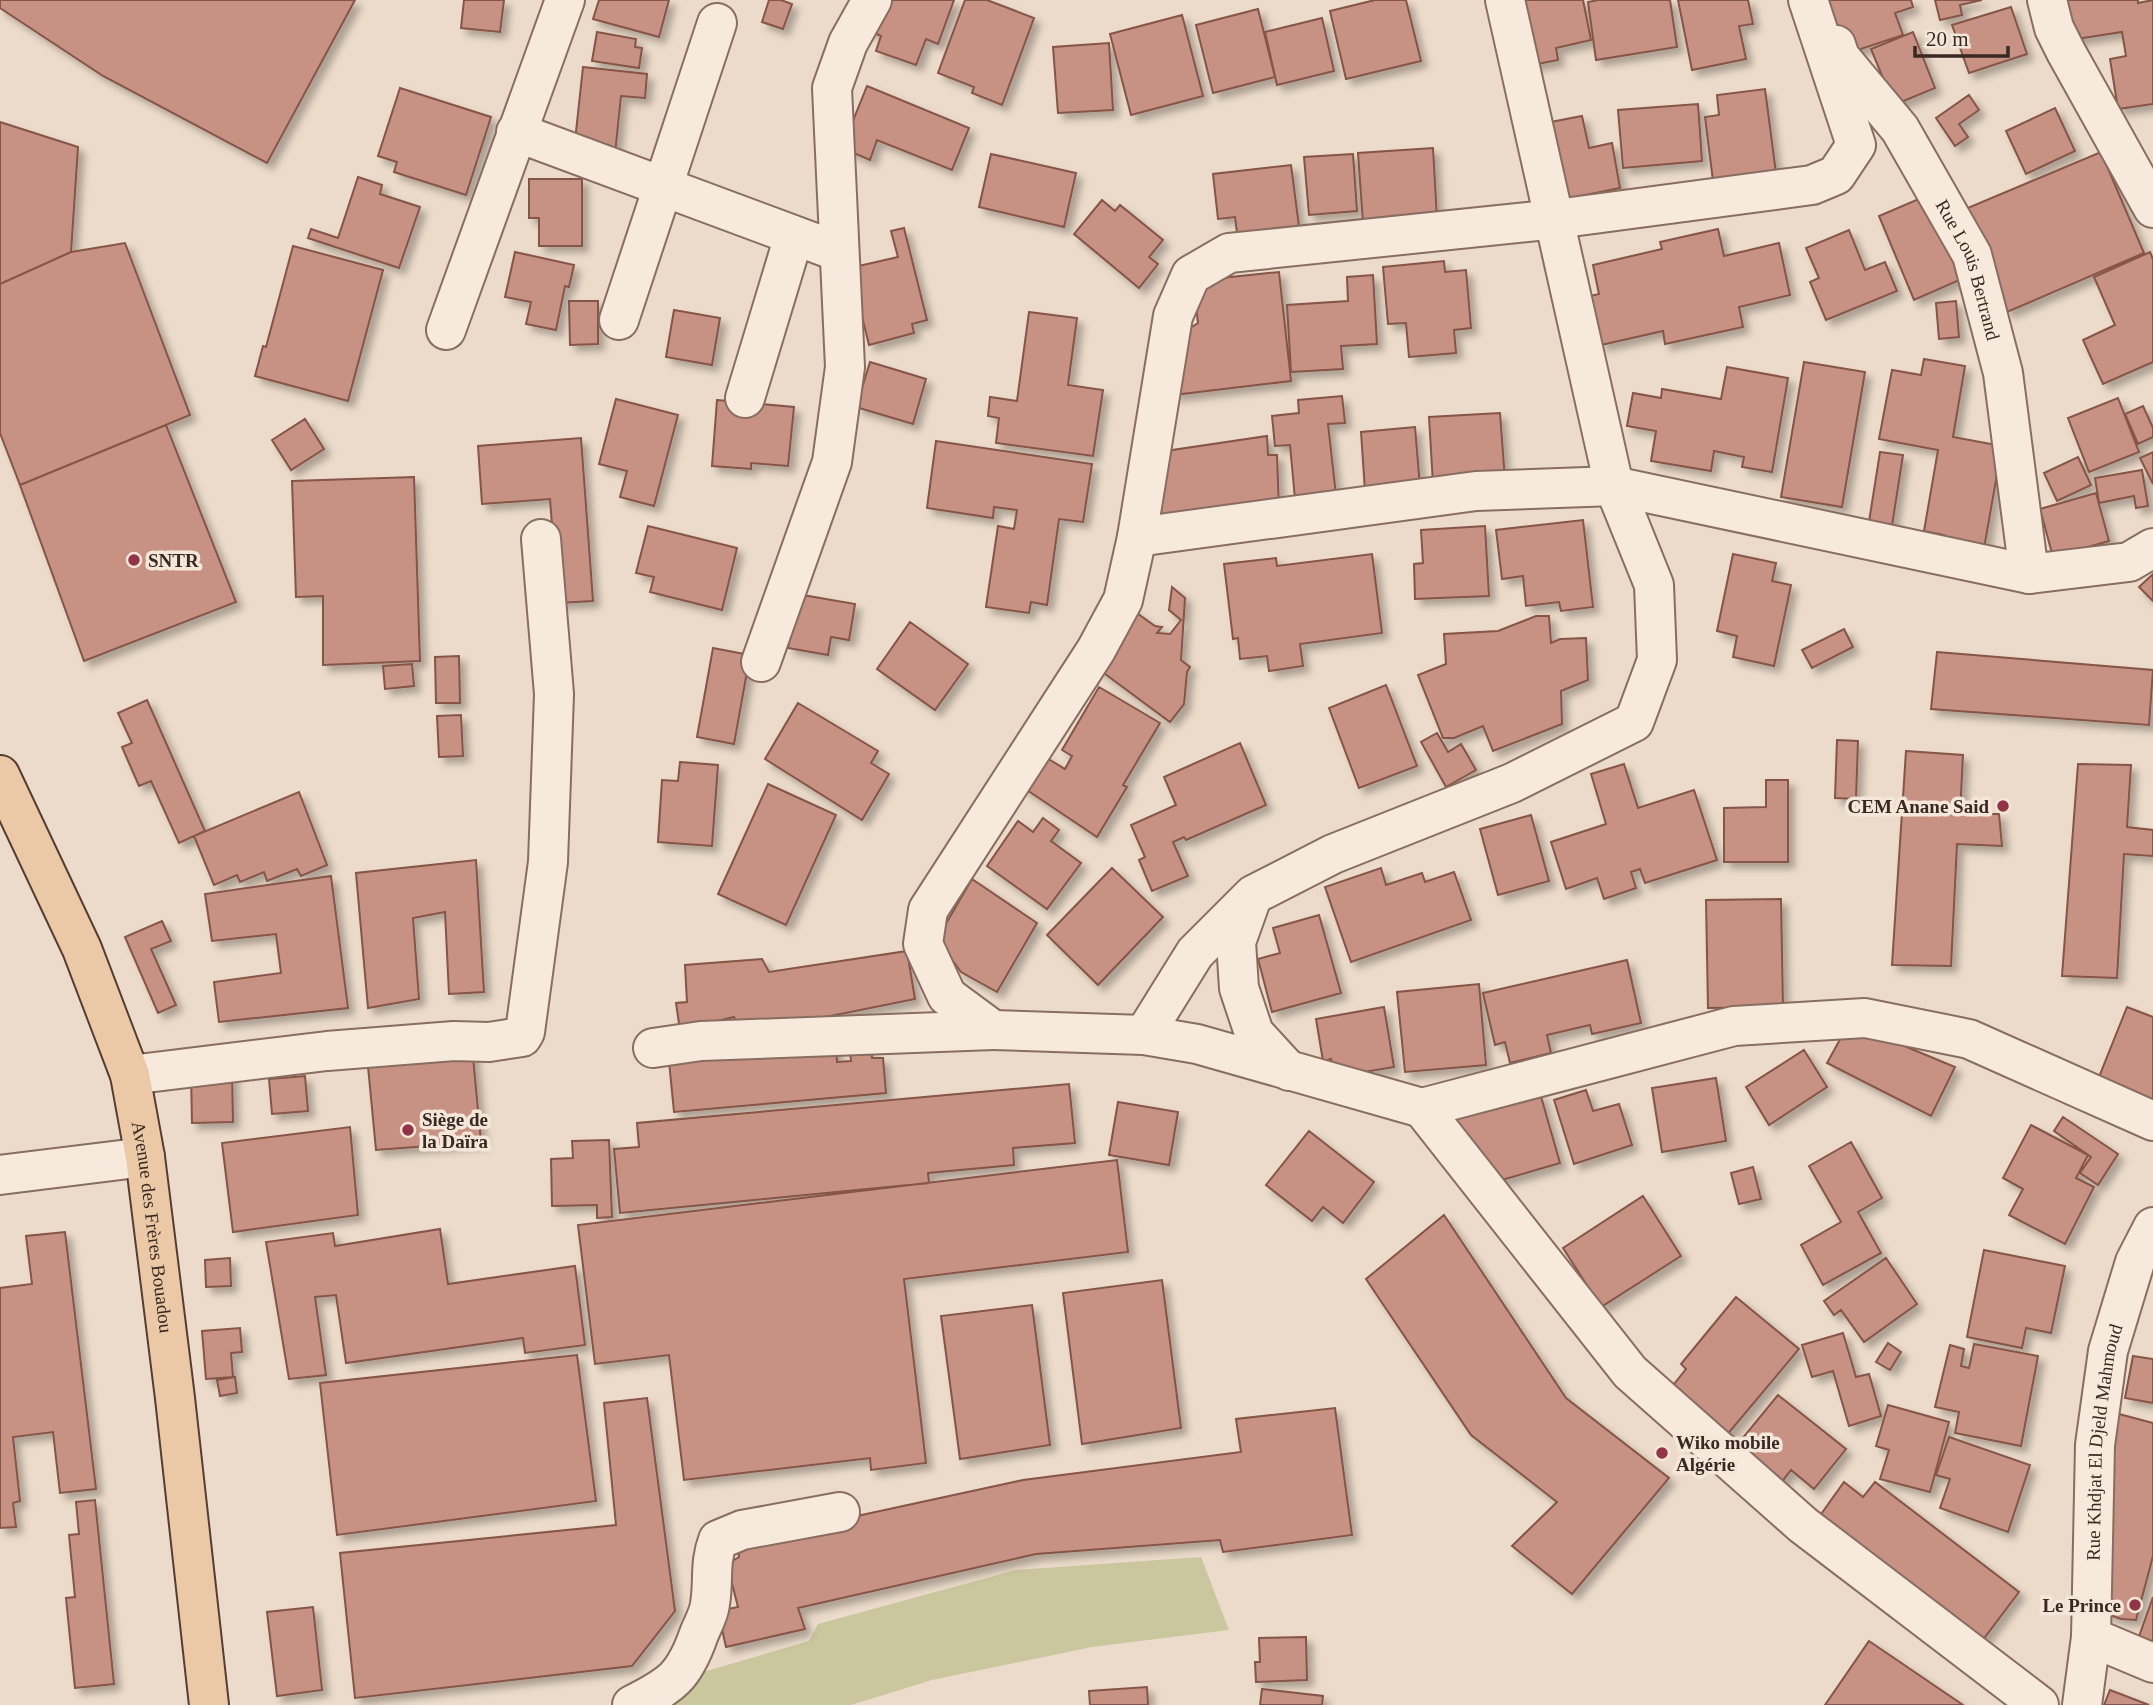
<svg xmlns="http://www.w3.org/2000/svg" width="2153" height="1705" font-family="Georgia,serif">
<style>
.green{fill:#cac69e}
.building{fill:#c79283;stroke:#855447;stroke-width:2;filter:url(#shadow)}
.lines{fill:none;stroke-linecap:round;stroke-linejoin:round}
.minor-casing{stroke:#886d60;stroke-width:42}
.major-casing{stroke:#563d33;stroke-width:42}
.minor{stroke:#f7eadd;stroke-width:38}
.major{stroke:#ebc8a6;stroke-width:38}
.poi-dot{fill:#923447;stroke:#f4e7d9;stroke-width:2.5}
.labels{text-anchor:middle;stroke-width:7;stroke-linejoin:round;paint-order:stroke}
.street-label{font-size:19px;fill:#392922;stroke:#f4e7d9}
.poi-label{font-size:19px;font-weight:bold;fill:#392922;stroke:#f4e7d9;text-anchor:start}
</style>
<defs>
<filter id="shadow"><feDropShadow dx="6" dy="6" stdDeviation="3.5" flood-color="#0004"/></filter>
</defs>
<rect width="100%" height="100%" fill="#ecdbca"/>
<path class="green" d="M1201,1557L1229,1630L1092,1647L932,1680L851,1705H639L655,1686L809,1641L818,1624L1016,1570Z"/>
<path class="building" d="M0,0H355L267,163L103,76L0,8Z
M464,0H504L500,32L461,28Z
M599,0H669L659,37L593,19Z
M769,0H781L792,4L783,29L762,22Z
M882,0H954L938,44L926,39L916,65L876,51L881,36L868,30Z
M965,0H987L1034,18L1002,105L972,93L974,87L938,73Z
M1375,0H1406L1421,61L1346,79L1330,11Z
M1513,0H1583L1591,40L1556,48L1558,60L1527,66Z
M1598,0H1670L1677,47L1596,60L1588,2Z
M1678,0H1748L1753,24L1739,26L1746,59L1692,70Z
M1822,0H1911L1913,7L1895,13L1903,35L1840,56Z
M1935,0H1982L1960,5L1962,15L1940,20Z
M2064,0H2138V3L2153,0V104L2118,109L2110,59L2126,56L2122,32L2070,40Z
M2011,7L2027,54L1969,73L1952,25Z
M1258,9L1275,77L1213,93L1196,25Z
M1182,15L1203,96L1131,115L1110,34Z
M1322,18L1334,71L1277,85L1265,32Z
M597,32L636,39L635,47L642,48L639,68L592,61Z
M1913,32L1935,88L1894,105L1871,49Z
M1109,43L1113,110L1058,113L1053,47Z
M583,67L647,74L645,98L621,96L615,154L574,150Z
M867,86L969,128L952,170L877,140L870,160L842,148Z
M400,88L491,117L466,195L394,172L397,162L378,156Z
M1765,89L1776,173L1713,181L1705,117L1719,115L1717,95Z
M1969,95L1979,110L1959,124L1968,137L1955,146L1936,118Z
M1698,104L1702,161L1623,168L1618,110Z
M2055,108L2075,151L2026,174L2006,131Z
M1582,116L1589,148L1612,143L1620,188L1556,201L1540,124Z
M0,122L78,147L71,252L0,284Z
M1433,148L1437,219L1363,223L1358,153Z
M2101,152L2144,253L2007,312L1963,210Z
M991,154L1076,173L1064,227L979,207Z
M1353,154L1357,211L1309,215L1304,157Z
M1291,165L1300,234L1238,241L1235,217L1218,219L1213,174Z
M358,177L382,185L380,194L420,207L399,268L308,238L311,229L338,238Z
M529,179H582V246H539V218H529Z
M1928,195L1964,278L1914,300L1879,216Z
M1102,200L1115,211L1120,205L1163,240L1149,257L1158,264L1139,288L1074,234Z
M904,228L927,320L912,324L914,333L869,345L850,268L898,257L891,231Z
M1718,229L1724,256L1779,243L1790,295L1739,307L1743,327L1665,344L1663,331L1601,345L1590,296L1599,294L1593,265L1662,249L1660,242Z
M1849,230L1865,270L1885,262L1897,291L1826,320L1810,282L1819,278L1806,248Z
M125,243L190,415L20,485L0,433V284L71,252Z
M293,246L383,270L348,401L255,376L263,346L266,347Z
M515,252L574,265L569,287L565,286L556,330L526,324L531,302L505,297Z
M2150,252L2153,259V362L2103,384L2083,340L2115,325L2094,277Z
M1444,261L1445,272L1466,270L1471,328L1454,330L1456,353L1409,357L1406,323L1388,324L1383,267Z
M1279,272L1291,381L1173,395L1179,335L1198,323L1193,281Z
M1373,275L1377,344L1341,346L1343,369L1291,372L1287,305L1348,301L1347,277Z
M569,301H598V344L570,345Z
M1956,301L1959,337L1939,339L1936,303Z
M674,310L720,318L712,365L666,357Z
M1029,312L1077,318L1068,385L1103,390L1093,456L996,443L999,418L988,416L990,397L1017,401Z
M1924,359L1965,366L1953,437L2002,446L1983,554L1942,546L1944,535L1924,531L1938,450L1879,439L1892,370L1921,375Z
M870,362L926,379L913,424L856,407Z
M1804,362L1865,372L1842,507L1781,497Z
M1727,367L1788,378L1772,472L1742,467L1744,457L1714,451L1711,471L1651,461L1656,431L1627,426L1633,393L1661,398L1662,389L1721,399Z
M1342,396L1345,423L1328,424L1336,495L1295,499L1290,445L1275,446L1272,416L1299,413L1298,400Z
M2118,398L2139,452L2089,472L2068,418Z
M616,399L678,415L654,506L620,497L627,471L599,464Z
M717,400L794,407L788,466L751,463V469L712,466Z
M2143,406L2153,428V437L2138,444L2125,414Z
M1500,413L1505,480L1433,484L1429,417Z
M305,419L324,449L291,470L272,440Z
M166,425L236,602L84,661L20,485Z
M1415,427L1420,487L1365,491L1361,432Z
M1267,436L1268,455H1277L1279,509L1150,518L1166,451Z
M581,438L593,601L558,603L550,499L482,504L478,446Z
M936,441L1092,464L1083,522L1059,519L1047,605L1031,602L1029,613L986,607L998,526L1014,529L1017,510L994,507L993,518L927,508Z
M1880,452L1903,455L1891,532L1868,528Z
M2153,452V484L2140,458Z
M2078,457L2091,485L2057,501L2044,473Z
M2142,470L2148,506L2136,508L2134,496L2099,503L2095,478Z
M414,477L420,661L323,665V596L296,597L292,481Z
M2096,493L2109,541L2053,557L2040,509Z
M1583,520L1593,607L1561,611L1559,602L1526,606L1523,576L1502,579L1496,530Z
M648,526L737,548L722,610L650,592L654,577L636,573Z
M1485,526L1489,596L1415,599L1414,564L1423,563L1421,530Z
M1372,554L1382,633L1300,644L1303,666L1269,671L1267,656L1240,659L1238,638L1233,639L1224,564L1276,558L1277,566Z
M1733,554L1776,563L1772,581L1791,585L1774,666L1733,657L1737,636L1717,631Z
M2153,574V601L2139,587Z
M1172,587L1185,598L1181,660L1190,667L1187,672L1184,704L1170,722L1097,668L1127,606L1155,626L1162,627L1157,633L1170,634L1181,620L1169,610Z
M797,594L855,604L849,640L831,637L828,655L788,648Z
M1536,616H1549L1551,643L1560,639L1586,638L1588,680L1561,691L1562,724L1493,751L1483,726L1454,738H1443L1418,675L1446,664L1444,634L1498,631Z
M910,622L968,664L935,710L877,669Z
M1844,629L1853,647L1812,668L1802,650Z
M713,648L750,655L734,744L697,737Z
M1937,652L2153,670L2149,725L1931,709Z
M459,656L460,703H436L435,657Z
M412,664L414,686L385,689L383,666Z
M1386,685L1417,766L1359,788L1329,708Z
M1099,687L1160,723L1123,785L1127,787L1097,837L1021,786L1042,755L1065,769L1072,756L1062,750Z
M147,700L205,831L179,843L151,781L139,786L122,747L132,743L118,713Z
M798,703L878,751L871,763L889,774L862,820L765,759Z
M461,715L463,756L439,757L437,716Z
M1437,733L1448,752L1461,744L1476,770L1446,787L1421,742Z
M1837,740L1858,741L1856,799L1835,798Z
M1240,743L1266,805L1186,840L1184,837L1173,842L1188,876L1152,891L1139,860L1145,857L1131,825L1176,805L1164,777Z
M1906,751L1963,755L1960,814H1999L2002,846L1957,844L1951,966L1892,965Z
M680,762L718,765L712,846L658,842L662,780L678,781Z
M1624,764L1638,808L1694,790L1717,860L1645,883L1640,869L1631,872L1636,888L1604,899L1597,878L1566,889L1551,842L1606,824L1591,774Z
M2078,764L2131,765L2127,827L2153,830V856L2124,854L2117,978L2062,976Z
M1766,780H1788V862H1724V808L1766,807Z
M768,784L836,815L786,925L718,894Z
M299,792L327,865L301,876L297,869L267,881L264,872L240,882L237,875L214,885L194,836Z
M1531,815L1549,881L1498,895L1480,829Z
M1043,818L1059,830L1051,841L1081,863L1047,909L987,866L1018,821L1033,832Z
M476,860L484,992L449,994L445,912L413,918L419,999L368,1008L356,873Z
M1112,868L1163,917L1098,985L1047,935Z
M1381,868L1386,885L1422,873L1425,882L1454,872L1471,920L1351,962L1325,887Z
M331,876L348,1008L219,1022L214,982L281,973L276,934L212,941L205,894Z
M972,879L1037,923L997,992L961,972L937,939Z
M1781,899L1783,1007L1708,1008L1706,900Z
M1319,915L1341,993L1272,1012L1258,959L1280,953L1273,928Z
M162,921L171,941L151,949L176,1005L158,1013L125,937Z
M907,951L915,999L741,1034L734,1017L680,1030L676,1003L687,1002L685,965L762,959L769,972Z
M1627,960L1641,1023L1592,1034L1590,1025L1547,1035L1551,1053L1510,1063L1505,1042L1495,1045L1483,993Z
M1479,984L1486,1065L1405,1072L1397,992Z
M1384,1007L1394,1067L1334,1077L1331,1059L1323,1061L1316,1019Z
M2127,1007L2153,1017V1111L2095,1087Z
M1849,1023L1955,1067L1931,1116L1827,1063Z
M472,1046L481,1142L376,1150L367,1056Z
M836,1046L837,1062L851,1061L850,1053L872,1051V1058H883L886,1093L674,1112L668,1051Z
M1804,1050L1827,1087L1769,1125L1746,1087Z
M232,1072L233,1122L192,1123L191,1073Z
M305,1076L308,1111L272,1114L269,1079Z
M1716,1078L1726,1141L1662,1152L1652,1088Z
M1069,1084L1075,1143L1013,1148L1014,1165L928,1173L929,1183L620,1213L614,1149L639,1147L637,1123Z
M1586,1090L1593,1111L1619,1104L1632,1145L1574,1164L1554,1100Z
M1540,1093L1560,1163L1488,1184L1454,1118Z
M1118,1102L1178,1112L1169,1165L1109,1155Z
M2063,1117L2118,1154L2098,1185L2080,1173L2091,1157L2054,1131Z
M2031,1125L2088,1155L2076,1178L2094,1187L2065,1244L2009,1215L2023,1189L2003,1178Z
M350,1127L358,1215L233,1232L222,1143Z
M1309,1131L1374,1182L1343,1223L1323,1207L1312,1221L1266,1185Z
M609,1140L612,1217L597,1218V1205L552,1206L551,1159L573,1158L572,1141Z
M1851,1142L1882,1198L1858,1212L1881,1253L1823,1285L1801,1245L1841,1222L1809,1166Z
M1117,1160L1128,1252L904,1279L926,1463L871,1470L870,1458L684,1480L669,1355L595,1364L578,1225Z
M1753,1167L1761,1199L1739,1204L1731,1173Z
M1643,1196L1681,1256L1601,1307L1563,1248Z
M1444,1215L1566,1398L1669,1478L1572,1594L1512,1546L1557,1502L1471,1435L1366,1279Z
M440,1229L448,1284L575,1266L585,1345L525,1353L523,1338L346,1363L336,1295L315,1297L326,1375L289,1379L266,1242L333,1233L335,1246Z
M65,1232L96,1489L60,1493L53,1432L13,1437L20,1501L13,1503L16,1527L0,1528V1288L32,1284L26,1236Z
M1984,1250L2065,1266L2051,1333L2026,1328L2022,1348L1967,1337Z
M230,1258L231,1286L206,1287L205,1260Z
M1886,1258L1917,1304L1864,1342L1841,1310L1834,1315L1824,1301Z
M1162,1280L1181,1428L1082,1444L1063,1293Z
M1736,1297L1799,1349L1726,1436L1670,1389L1686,1369L1681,1364Z
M1032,1305L1050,1445L960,1459L941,1316Z
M240,1328L242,1352L231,1353L233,1377L206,1379L202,1331Z
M1843,1333L1856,1377L1869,1374L1881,1416L1849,1426L1833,1371L1812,1377L1802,1345Z
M1888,1343L1901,1352L1890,1370L1876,1362Z
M1974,1344L2038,1356L2021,1446L1955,1433L1959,1412L1935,1407L1950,1345L1964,1349L1961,1366L1969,1368Z
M577,1355L596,1501L337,1535L320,1383Z
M2133,1356L2153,1359V1403L2125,1398Z
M235,1377L237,1393L220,1396L217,1380Z
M1778,1395L1846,1449L1814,1489L1791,1470L1777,1488L1732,1451Z
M647,1398L675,1611L632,1666L355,1698L340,1553L616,1525L604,1403Z
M1888,1405L1949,1422L1930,1492L1880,1479L1889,1450L1876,1446Z
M1335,1408L1352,1535L1223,1552L1220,1540L1036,1554L798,1608L805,1629L726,1647L718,1611L738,1607L727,1564L739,1557L737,1542L1023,1480L1241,1452L1236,1419Z
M2119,1414L2153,1423V1556L2136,1620L2121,1619L2102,1612L2099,1491Z
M1949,1437L2030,1465L2008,1532L1940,1508L1950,1479L1936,1475Z
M1844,1482L1863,1497L1875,1482L2019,1592L1982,1641L1819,1517Z
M95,1500L114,1684L75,1688L66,1598L75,1597L69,1535L79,1534L76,1502Z
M2153,1597V1651L2136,1645Z
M313,1607L322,1690L277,1696L267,1612Z
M1306,1637L1307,1680L1256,1682L1255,1662H1260L1259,1638Z
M1869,1641L1963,1705H1825Z
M1147,1687L1148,1705H1090L1089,1691Z
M1262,1689L1323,1696L1322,1705H1260Z
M2110,1690L2149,1705H2104Z"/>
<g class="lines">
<defs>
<g id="minor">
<path d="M1808,0L1856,145L1836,175L1812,185L1556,219L1229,253L1191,275L1173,316L1137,537L1123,600L1096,650L928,910L923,944L947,996L993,1030L1144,1035L1197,1044L1422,1108L1734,1026L1865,1018L1969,1039L2153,1121"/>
<path d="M2047,0L2054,28L2066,52L2153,208"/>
<path id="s1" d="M1836,45L1840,57L1900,129L1972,255L2003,373L2029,574"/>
<path d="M516,132L839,252"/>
<path d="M619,320L717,23"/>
<path d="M446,330L565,0"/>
<path d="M745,398L794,236"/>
<path d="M1137,537L1476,491L1614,486L2029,574L2129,562L2153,548"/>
<path d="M761,662L832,462L845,367L832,88L848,43L872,0"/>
<path d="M1251,900L1236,942L1239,988L1254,1033L1289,1071"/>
<path d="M1144,1035L1195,953L1253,895L1333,854L1512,783L1634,722L1657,660L1654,585L1614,486L1505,0"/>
<path d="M653,1048L701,1041L993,1030"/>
<path d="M130,1075L327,1051L454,1041L489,1042L522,1037L525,1032L548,862L554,694L541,539"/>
<path d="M1422,1108L1630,1372L1803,1525L2039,1705"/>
<path d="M0,1175L145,1157"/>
<path d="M2091,1637L2153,1663"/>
<path d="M632,1705C672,1685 684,1677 699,1634C703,1624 709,1614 710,1604C714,1580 709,1564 718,1540L742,1530L840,1512"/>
<path id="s2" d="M2082,1705L2091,1637L2095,1445L2108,1351L2135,1262L2153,1227"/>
</g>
<g id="major">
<path id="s3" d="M0,775L82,949L130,1075L145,1157L175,1398L209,1705"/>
</g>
</defs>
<use href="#minor" class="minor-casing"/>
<use href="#major" class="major-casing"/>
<use href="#minor" class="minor"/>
<use href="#major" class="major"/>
</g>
<g class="poi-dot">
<circle cx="134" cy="560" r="7"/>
<circle cx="2003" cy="806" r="7"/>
<circle cx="408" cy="1130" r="7"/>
<circle cx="1662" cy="1453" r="7"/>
<circle cx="2135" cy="1605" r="7"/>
</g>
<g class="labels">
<g class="street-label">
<text dy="7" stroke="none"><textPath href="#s1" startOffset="264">Rue Louis Bertrand</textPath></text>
<text dy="7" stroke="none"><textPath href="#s3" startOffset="481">Avenue des Frères Bouadou</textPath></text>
<text dy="7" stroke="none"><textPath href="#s2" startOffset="264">Rue Khdjat El Djeld Mahmoud</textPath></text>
</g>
<g class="poi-label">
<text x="148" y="567">SNTR</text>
<text x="1989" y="813" text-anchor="end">CEM Anane Said</text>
<text x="422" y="1126">Siège de<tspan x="422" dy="22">la Daïra</tspan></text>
<text x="1676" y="1449">Wiko mobile<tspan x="1676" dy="22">Algérie</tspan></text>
<text x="2121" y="1612" text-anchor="end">Le Prince</text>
</g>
</g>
<path d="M1915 46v10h93v-10" fill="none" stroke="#392922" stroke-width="3.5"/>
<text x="1926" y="46" font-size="21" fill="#392922" stroke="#f4e7d9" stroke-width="5" paint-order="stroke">20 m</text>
</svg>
